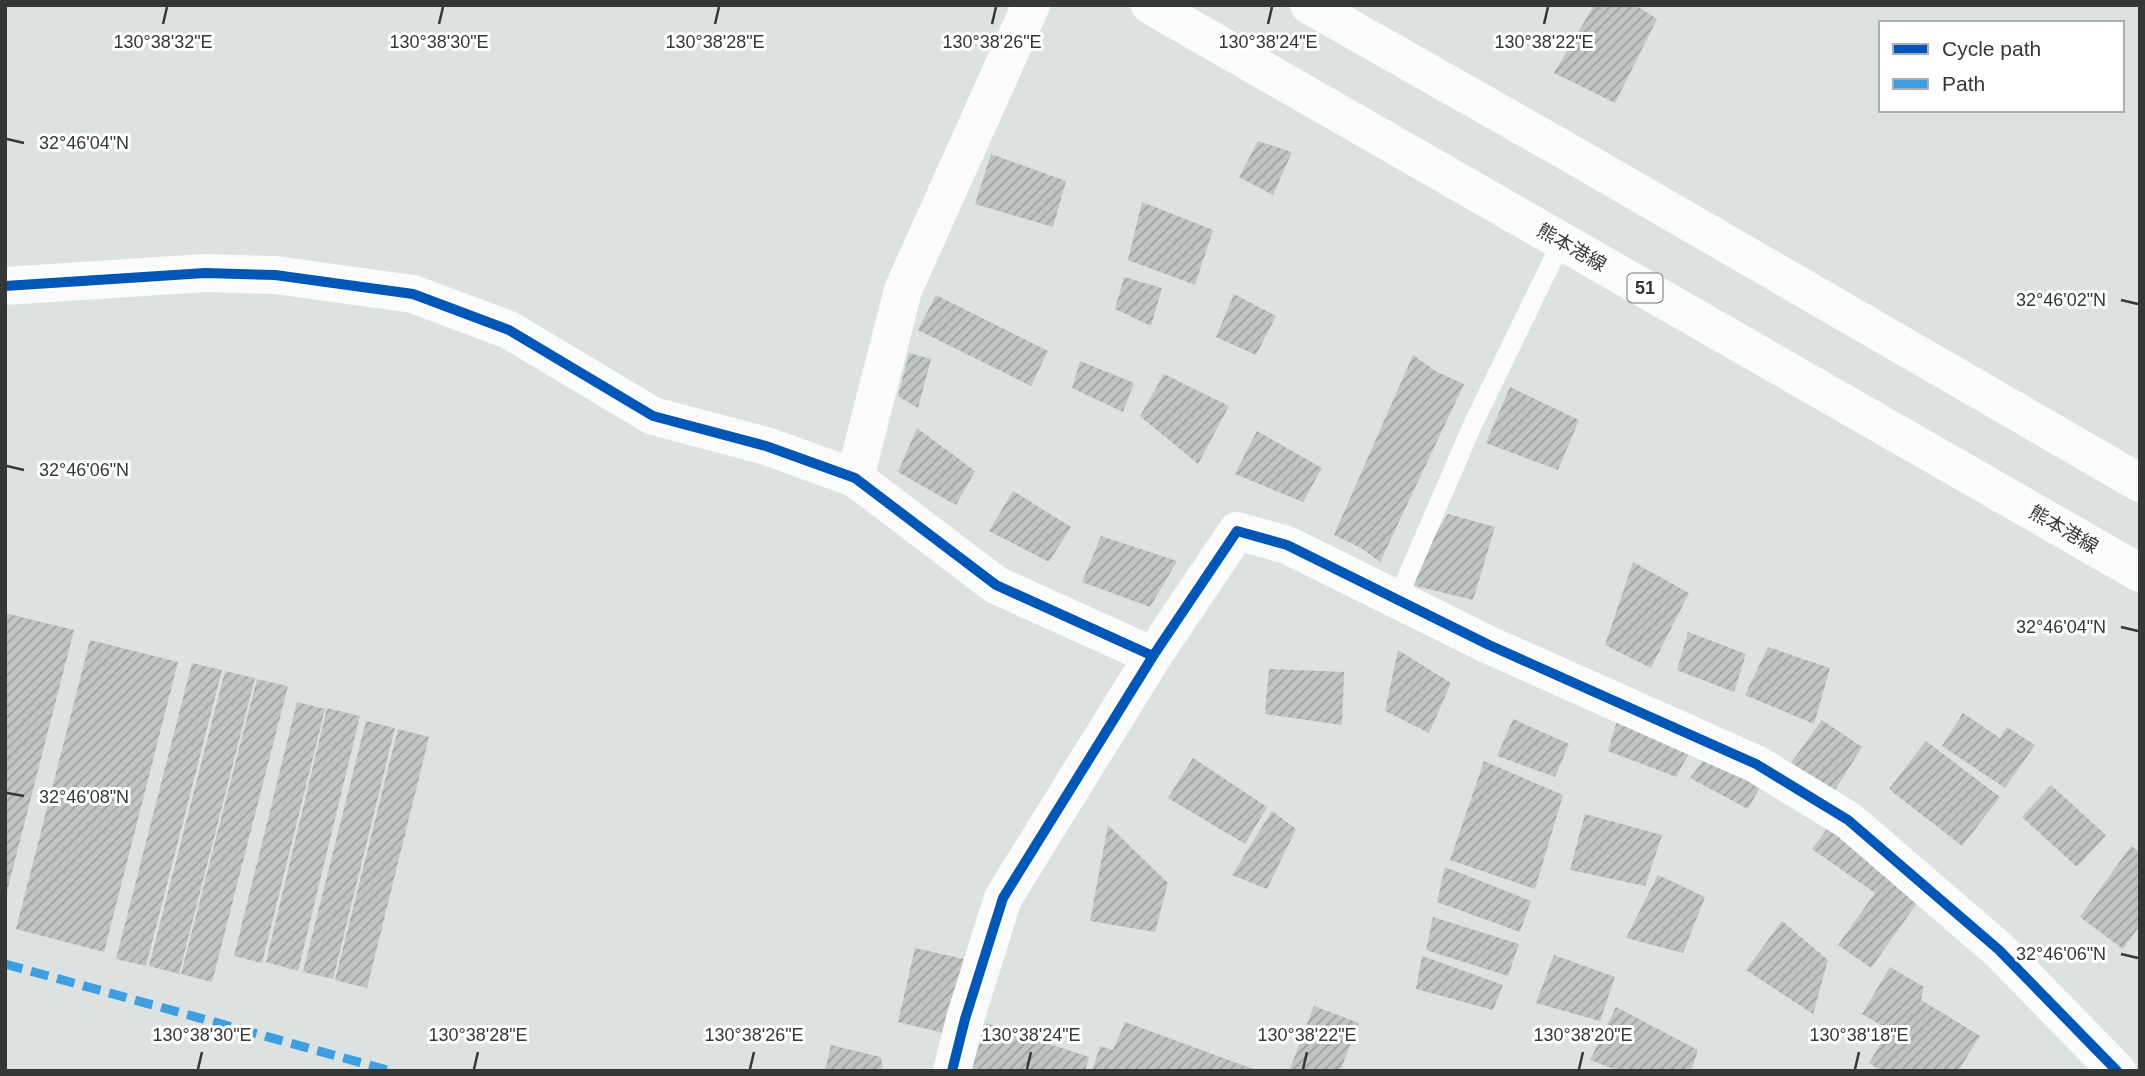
<svg xmlns="http://www.w3.org/2000/svg" width="2145" height="1076" font-family="Arial,'Noto Sans JP',sans-serif">
<style>
.building{fill:url(#building-hatch)}
.lines{fill:none;stroke-linecap:round;stroke-linejoin:round}
.lane{stroke:#fafbfa;stroke-width:19}
.street{stroke:#fafbfa;stroke-width:38}
.primary{stroke:#fafbfa;stroke-width:38}
.quiet{stroke:#3e9ee2;stroke-width:9;stroke-dasharray:18 9;stroke-linecap:butt}
.cycleway-casing{stroke:#fff;stroke-width:15}
.cycleway{stroke:#0057b8;stroke-width:10}
.ticks{fill:none;stroke:#333836;stroke-width:2.5}
.labels{text-anchor:middle;stroke-width:6;stroke-linejoin:round;paint-order:stroke}
.shield{fill:#fff;stroke:#707472;stroke-width:2}
.shield-label{font-size:18px;font-weight:bold;fill:#333836}
.street-label{font-size:19px;fill:#333836;stroke:#fff}
.ticks-label{font-size:18px;text-anchor:middle;fill:#333836;stroke:#fff;stroke-width:6;stroke-linejoin:round;paint-order:stroke}
</style>
<defs>
<pattern id="building-hatch" width="6" height="6" patternUnits="userSpaceOnUse" patternTransform="scale(1.75)"><rect width="6" height="6" fill="#bfc4c4"/><path d="M-1 1l2-2M0 6l6-6M5 7l2-2" fill="none" stroke="#9ca0a0"/></pattern>
</defs>
<rect width="100%" height="100%" fill="#dce2e1"/>
<path class="building" d="M1594,5H1635L1657,19L1615,103L1554,73Z
M1258,141L1292,152L1273,195L1239,177Z
M991,154L1066,181L1053,227L975,204Z
M1142,202L1213,230L1195,285L1128,260Z
M1124,277L1162,288L1151,326L1115,309Z
M1234,294L1276,316L1256,355L1216,337Z
M936,295L1048,351L1031,386L918,330Z
M909,353L931,359L918,408L898,396Z
M1413,355L1437,372L1464,384L1380,562L1361,548L1334,535Z
M1080,361L1134,383L1123,412L1072,388Z
M1164,374L1229,406L1198,464L1140,416Z
M1510,387L1579,420L1558,470L1486,443Z
M917,428L975,471L956,505L898,472Z
M1257,431L1322,468L1303,502L1235,474Z
M1013,491L1071,527L1049,562L989,531Z
M1448,514L1495,527L1473,600L1404,583Z
M1101,536L1177,561L1150,607L1082,582Z
M1633,562L1689,593L1651,668L1605,645Z
M5,613L74,630L6,895H5Z
M1688,632L1746,654L1734,692L1677,670Z
M90,640L178,662L104,952L16,929Z
M1768,647L1830,668L1814,724L1745,695Z
M1398,650L1451,683L1429,733L1385,711Z
M192,663L222,670L146,966L116,959Z
M1269,669L1344,672L1342,725L1265,714Z
M225,671L255,678L179,974L149,966Z
M257,679L288,686L212,982L181,974Z
M297,702L325,709L262,963L234,956Z
M327,708L360,716L298,971L266,962Z
M1620,711L1693,746L1676,777L1608,751Z
M1963,713L2000,738L2007,727L2035,745L2005,788L1942,746Z
M1513,719L1569,744L1555,777L1497,756Z
M1822,720L1862,747L1835,790L1791,763Z
M366,721L395,728L333,979L303,972Z
M398,729L429,737L367,988L335,980Z
M1926,741L2000,797L1962,846L1889,789Z
M1709,753L1763,782L1748,809L1690,778Z
M1193,758L1267,807L1245,844L1168,798Z
M1484,761L1563,795L1535,889L1450,860Z
M2051,785L2106,835L2077,867L2022,817Z
M1272,811L1296,829L1267,889L1232,875Z
M1585,814L1662,835L1645,886L1570,870Z
M1832,822L1927,889L1871,968L1838,945L1875,893L1812,849Z
M1108,825L1168,883L1155,932L1090,921Z
M2131,846L2140,852V925L2123,949L2080,917Z
M1445,867L1531,901L1520,932L1437,902Z
M1658,875L1705,897L1683,953L1626,938Z
M1433,917L1519,944L1508,976L1426,950Z
M1782,921L1828,960L1813,1014L1746,970Z
M915,948L964,959L947,1034L898,1022Z
M1554,955L1615,977L1600,1021L1536,1003Z
M1422,956L1503,985L1493,1010L1416,989Z
M1890,967L1924,987L1921,1000L1980,1036L1958,1071H1882L1869,1063L1889,1030L1862,1014Z
M1314,1006L1359,1023L1340,1071H1289Z
M1616,1007L1698,1050L1691,1071H1619L1590,1060Z
M1125,1022L1256,1070V1071H1092L1100,1046L1113,1050Z
M986,1023L1089,1057L1085,1071H971Z
M831,1045L881,1057L883,1071H825Z"/>
<g class="lines">
<path class="lane" d="M1397,600L1473,424L1562,241"/>
<path class="street" d="M5,286L205,273L275,275L413,294L509,330L653,416L766,446L855,478L996,585L1153,656
M855,478L903,290L1031,5
M952,1071L965,1019L1003,898L1153,656L1237,531L1287,545L1489,645L1756,764L1848,820L1999,950L2117,1071"/>
<path class="primary" d="M1150,5L2140,573
M1309,5L1575,156L2140,483"/>
<path class="quiet" d="M5,964L391,1071"/>
<defs>
<path id="cycleway" d="M5,286L205,273L275,275L413,294L509,330L653,416L766,446L855,478L996,585L1153,656
M952,1071L965,1019L1003,898L1153,656L1237,531L1287,545L1489,645L1756,764L1848,820L1999,950L2117,1071"/>
</defs>
<use href="#cycleway" class="cycleway-casing"/>
<use href="#cycleway" class="cycleway"/>
</g>
<path class="ticks" d="M163,24L167,7M439,24L443,7M715,24L719,7M992,24L996,7M1268,24L1272,7M1544,24L1548,7M7,139L24,143M2121,300L2138,304M7,466L24,470M2121,627L2138,631M7,793L24,796M2121,954L2138,958M198,1069L202,1052M474,1069L478,1052M750,1069L754,1052M1027,1069L1031,1052M1303,1069L1307,1052M1579,1069L1583,1052M1855,1069L1859,1052"/>
<g class="labels">
<rect class="shield" x="1627.5" y="273.5" width="35" height="29" rx="5"/>
<g class="shield-label">
<text x="1645" y="294">51</text>
</g>
<g class="street-label">
<text transform="translate(1572 247) rotate(30)" y="7">熊本港線</text>
<text transform="translate(2064 529) rotate(30)" y="7">熊本港線</text>
</g>
</g>
<g class="ticks-label">
<text x="163" y="48">130°38'32"E</text>
<text x="439" y="48">130°38'30"E</text>
<text x="715" y="48">130°38'28"E</text>
<text x="992" y="48">130°38'26"E</text>
<text x="1268" y="48">130°38'24"E</text>
<text x="1544" y="48">130°38'22"E</text>
<text x="84" y="149">32°46'04"N</text>
<text x="2061" y="306">32°46'02"N</text>
<text x="84" y="476">32°46'06"N</text>
<text x="2061" y="633">32°46'04"N</text>
<text x="84" y="803">32°46'08"N</text>
<text x="2061" y="960">32°46'06"N</text>
<text x="202" y="1041">130°38'30"E</text>
<text x="478" y="1041">130°38'28"E</text>
<text x="754" y="1041">130°38'26"E</text>
<text x="1031" y="1041">130°38'24"E</text>
<text x="1307" y="1041">130°38'22"E</text>
<text x="1583" y="1041">130°38'20"E</text>
<text x="1859" y="1041">130°38'18"E</text>
</g>
<rect width="2145" height="1076" fill="none" stroke="#333836" stroke-width="14"/>
<rect x="1879" y="21" width="245" height="91" fill="#ffffff" stroke="#adafaf" stroke-width="2"/>
<rect x="1893" y="44" width="35" height="10" fill="#0057b8" stroke="#adafaf" stroke-width="2"/>
<text x="1942" y="56" font-size="21" fill="#333836">Cycle path</text>
<rect x="1893" y="79" width="35" height="10" fill="#3e9ee2" stroke="#adafaf" stroke-width="2"/>
<text x="1942" y="91" font-size="21" fill="#333836">Path</text>
</svg>
